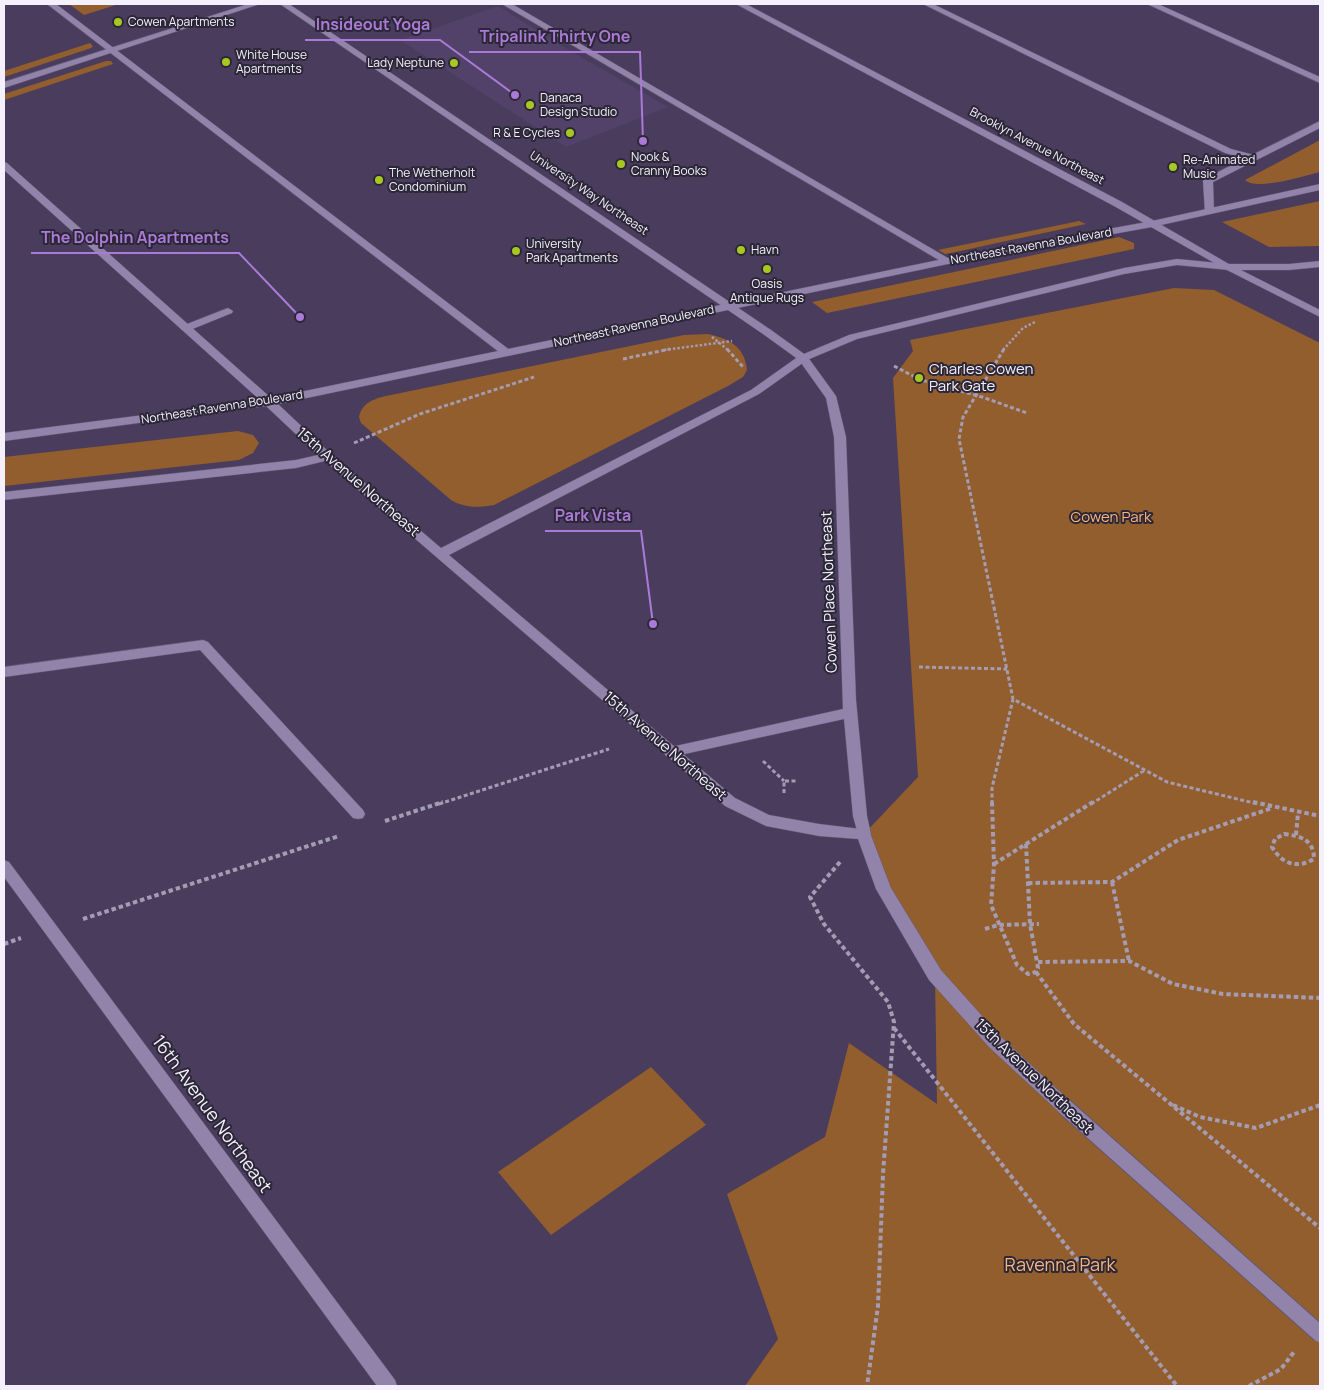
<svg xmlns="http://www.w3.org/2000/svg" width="1324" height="1390" font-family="Manrope,sans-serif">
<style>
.built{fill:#52426a}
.green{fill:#935e2d}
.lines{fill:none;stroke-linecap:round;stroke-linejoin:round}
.service-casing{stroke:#625872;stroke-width:1}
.minor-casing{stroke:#625872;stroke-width:1}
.tertiary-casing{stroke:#625872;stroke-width:1}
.secondary-casing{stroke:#625872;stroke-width:1}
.path-far2{stroke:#a49cb2;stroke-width:2.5;stroke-dasharray:2.5 2;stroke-linecap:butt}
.path-far1{stroke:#a49cb2;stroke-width:3;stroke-dasharray:4 2.5;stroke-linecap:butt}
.path{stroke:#a49cb2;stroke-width:4;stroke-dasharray:4.5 3;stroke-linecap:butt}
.service{fill:#9183a9;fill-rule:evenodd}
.minor{fill:#9183a9;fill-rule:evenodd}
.tertiary{fill:#9183a9;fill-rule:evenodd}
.secondary{fill:#9183a9;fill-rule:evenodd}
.secondary-bridge-casing{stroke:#625872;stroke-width:18;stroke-linecap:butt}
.secondary-bridge{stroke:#9183a9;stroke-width:16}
.poi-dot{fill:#a6c821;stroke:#2c2736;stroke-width:2}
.labels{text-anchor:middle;stroke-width:4;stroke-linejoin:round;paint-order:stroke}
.far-poi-label{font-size:12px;fill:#f4f0fd;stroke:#2c2736;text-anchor:start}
.far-street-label{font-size:12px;fill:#f4f0fd;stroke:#2c2736}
.poi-label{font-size:15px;fill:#f4f0fd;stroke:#2c2736;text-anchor:start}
.street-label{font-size:15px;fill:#f4f0fd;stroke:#2c2736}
.park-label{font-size:15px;fill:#f7b57d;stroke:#2c2736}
.near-street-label{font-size:18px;fill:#f4f0fd;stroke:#2c2736}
.near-park-label{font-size:18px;fill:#f7b57d;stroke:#2c2736}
.leader{fill:none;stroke:#ab7ad8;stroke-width:2}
.callout-dot{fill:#ab7ad8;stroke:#2c2736;stroke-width:2}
.callout-label{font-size:16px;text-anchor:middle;font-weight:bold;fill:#ab7ad8;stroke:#2c2736;stroke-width:4;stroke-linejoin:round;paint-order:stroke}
</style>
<rect width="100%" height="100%" fill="#493c5d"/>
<path class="built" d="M498,6L567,49L668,107L566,147L400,40Z"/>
<path class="green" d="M69,4H119L84,15Z
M90,43L93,46L91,48L4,77V71Z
M106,61H111L113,64L4,100V94Z
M1320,140V172C1304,176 1256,191 1245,180Z
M1320,201V246L1269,247L1222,222Z
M1079,221L1086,224L951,253L945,254L938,250Z
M1119,237L1134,243V249L827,313L812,302Z
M1174,288L1214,290L1320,343V1386H745L778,1339L727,1194L825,1137L849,1043L937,1104L935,975L918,949L864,834L918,777L893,378L913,351L910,340Z
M708,334C730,339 745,347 747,370L743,377L728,386L494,505C478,508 465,508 451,500L361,423L359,417C362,403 373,399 386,396L684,335Z
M238,431L253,435L259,443L253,453L239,460L4,486V457Z
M651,1067L706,1125L551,1235L498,1172Z"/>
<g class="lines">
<defs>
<path id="service" d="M47,4H56L511,351L513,353L511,355H503Z
M502,4H512L953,261L952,263H944Z
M923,4H933L1231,149L1254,155L1256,157L1251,160L1225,153Z
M228,308L233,311L232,313L190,330H182L180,328L182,326Z
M203,640L208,642L363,810L365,814L363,818L358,819L353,818L200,650L4,677V667Z"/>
<path id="minor" d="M248,4H260L4,88V82Z
M1147,4H1158L1320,77V83Z
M1320,121V128L1213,182L1214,211L1213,213H1205L1203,181L1204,179Z
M1229,264L1320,310V317L1225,269L1224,267L1225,265Z
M4,860L9,862L395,1380L397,1386H377L4,877Z"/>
<path id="tertiary" d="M280,4H289L771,330L807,356L836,396L846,437L856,700L867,816L871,834L869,838L864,840L859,838L853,816L844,719L671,757L666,756L664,752L666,748L671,747L843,709L834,437L826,398L799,360L763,334Z
M736,4H746L1122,202L1234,267L1229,270L1225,269L1114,206Z"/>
<path id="secondary" d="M4,162L7,163L271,398L948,258L1152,221L1320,184V190L1152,227L948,264L278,404L331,454L441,548L751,390L799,356L849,335L1124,268L1177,259L1229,264H1289L1320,261V267L1289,270H1229L1177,265L1124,274L857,339L807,360L759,394L449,555L735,798L769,815L819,824L869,830L891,888L941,970L1001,1037L1071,1102L1073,1107L1071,1112L1065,1114L1059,1112L989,1047L929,980L876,889L858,839L819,836L766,826L725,806L325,461L296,468L4,500V492L296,460L318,455L266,406L4,441V433L260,400L4,170Z"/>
</defs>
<use href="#service" class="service-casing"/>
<use href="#minor" class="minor-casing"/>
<use href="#tertiary" class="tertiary-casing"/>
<use href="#secondary" class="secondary-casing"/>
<path class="path-far2" d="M712,337L728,350
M664,350L732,341
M1003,350L1023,328L1035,322"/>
<path class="path-far1" d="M727,349L743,367
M1004,349L963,417L959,439L1013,699L1167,782L1258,804
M623,359L670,349
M894,366L921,380L982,397L1027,413
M354,443L420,414L534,377
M919,667L1007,669
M763,761L784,781
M784,793V781H797
M439,804L609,749
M992,804V788L1013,699
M1091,804L1145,770"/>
<path class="path" d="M992,802L994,865L991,905L1017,965L1028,974L1036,972L1038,968L1037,962L1129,961L1173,984L1223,994L1320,998
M1253,802L1320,816
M385,821L443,802
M1284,834C1301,836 1314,840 1314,859C1297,869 1282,864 1272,847L1275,839Z
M1296,835L1298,813
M1026,844L1030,924L1037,962
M840,862L810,897L824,924L888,1002L894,1022L883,1174L878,1306L867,1386
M994,864L1093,802
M1112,882L1129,961
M1028,883L1112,882L1178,840L1272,808
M83,919L339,836
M985,929L998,925L1039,924
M4,944L21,938
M1036,972L1074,1024L1320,1228
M894,1028L1177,1386
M1173,1105L1200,1117L1256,1128L1320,1105
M1249,1386L1281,1369L1294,1352"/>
<use href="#service" class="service"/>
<use href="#minor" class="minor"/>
<use href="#tertiary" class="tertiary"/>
<use href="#secondary" class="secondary"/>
<defs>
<path id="secondary-bridge" d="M1065,1107L1320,1334"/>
</defs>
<use href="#secondary-bridge" class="secondary-bridge-casing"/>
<use href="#secondary-bridge" class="secondary-bridge"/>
</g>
<g class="poi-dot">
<circle cx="118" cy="22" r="5"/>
<circle cx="226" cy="62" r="5"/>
<circle cx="454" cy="63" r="5"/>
<circle cx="530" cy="105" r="5"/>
<circle cx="570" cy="133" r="5"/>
<circle cx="621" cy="164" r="5"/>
<circle cx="1173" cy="167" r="5"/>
<circle cx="379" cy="180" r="5"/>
<circle cx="741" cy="250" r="5"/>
<circle cx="516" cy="251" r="5"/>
<circle cx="767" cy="269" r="5"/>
<circle cx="919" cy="378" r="5"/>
</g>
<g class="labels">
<g class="far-poi-label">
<text x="128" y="26">Cowen Apartments</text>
<text x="236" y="59">White House<tspan x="236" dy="14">Apartments</tspan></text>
<text x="444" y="67" text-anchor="end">Lady Neptune</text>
<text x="540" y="102">Danaca<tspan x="540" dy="14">Design Studio</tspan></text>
<text x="560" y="137" text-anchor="end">R &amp; E Cycles</text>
<text x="631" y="161">Nook &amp;<tspan x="631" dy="14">Cranny Books</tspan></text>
<text x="1183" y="164">Re-Animated<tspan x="1183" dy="14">Music</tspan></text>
<text x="389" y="177">The Wetherholt<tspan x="389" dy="14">Condominium</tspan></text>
<text x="526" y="248">University<tspan x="526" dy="14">Park Apartments</tspan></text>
<text x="751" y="254">Havn</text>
<text x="767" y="288" text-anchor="middle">Oasis<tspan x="767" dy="14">Antique Rugs</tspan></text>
</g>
<g class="far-street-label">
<text transform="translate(1037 146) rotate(28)" y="4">Brooklyn Avenue Northeast</text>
<text transform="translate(589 193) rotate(34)" y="4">University Way Northeast</text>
<text transform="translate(1031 246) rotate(-10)" y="4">Northeast Ravenna Boulevard</text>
<text transform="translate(634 326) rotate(-12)" y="4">Northeast Ravenna Boulevard</text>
<text transform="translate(222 407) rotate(-9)" y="4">Northeast Ravenna Boulevard</text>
</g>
<g class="poi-label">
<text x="929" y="374">Charles Cowen<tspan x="929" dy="17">Park Gate</tspan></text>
</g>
<g class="street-label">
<text transform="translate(358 482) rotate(41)" y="5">15th Avenue Northeast</text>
<text transform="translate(829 592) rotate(-92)" y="5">Cowen Place Northeast</text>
<text transform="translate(665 746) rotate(41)" y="5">15th Avenue Northeast</text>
<text transform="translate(1034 1076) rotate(44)" y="5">15th Avenue Northeast</text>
</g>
<g class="park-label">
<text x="1111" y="522">Cowen Park</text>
</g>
<g class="near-street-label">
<text transform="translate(212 1114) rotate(54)" y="6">16th Avenue Northeast</text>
</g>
<g class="near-park-label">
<text x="1060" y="1271">Ravenna Park</text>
</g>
</g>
<path class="leader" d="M515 95L440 40H305M643 141L640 52H469M300 317L239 253H31M653 624L641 531H545"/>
<g class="callout-dot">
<circle cx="515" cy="95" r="5"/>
<circle cx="643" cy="141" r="5"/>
<circle cx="300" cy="317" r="5"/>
<circle cx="653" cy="624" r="5"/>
</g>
<g class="callout-label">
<text x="373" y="30">Insideout Yoga</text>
<text x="555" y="42">Tripalink Thirty One</text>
<text x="135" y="243">The Dolphin Apartments</text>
<text x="593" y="521">Park Vista</text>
</g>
<rect width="1324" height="1390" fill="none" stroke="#f4f0fd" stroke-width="10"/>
</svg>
